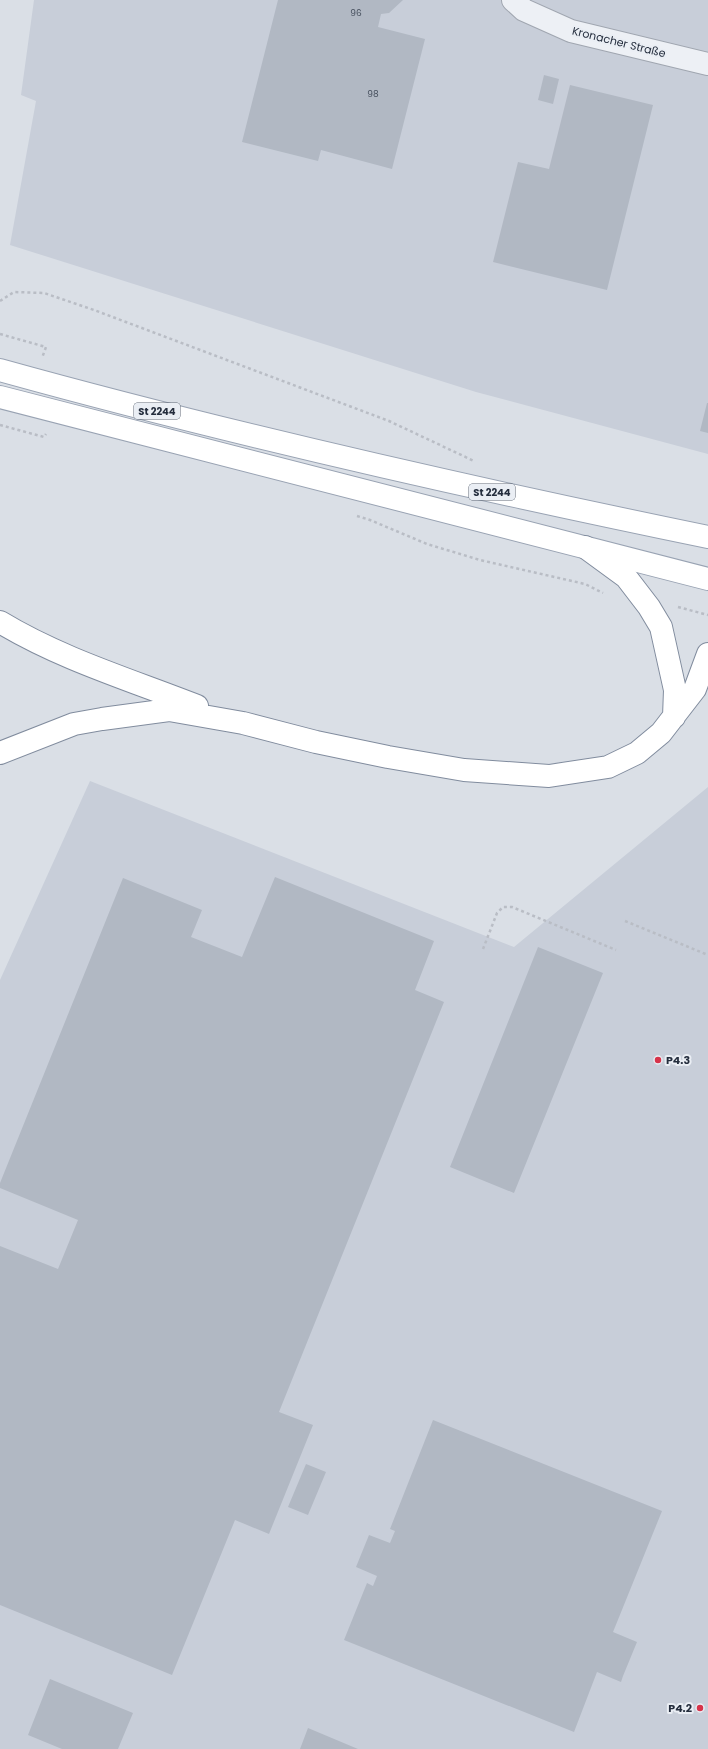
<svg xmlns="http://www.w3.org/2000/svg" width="708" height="1749" font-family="Poppins,sans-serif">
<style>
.built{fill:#c8ced9}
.building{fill:#b1b8c3}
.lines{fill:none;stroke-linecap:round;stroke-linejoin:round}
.minor-casing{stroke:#a0a6b0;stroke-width:24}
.primary-casing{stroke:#99a3b3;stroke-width:24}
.motorway-casing{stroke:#818c9e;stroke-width:24}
.path{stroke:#b9bdc5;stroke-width:2.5;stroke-dasharray:3 3;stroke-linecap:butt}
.minor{stroke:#edf0f5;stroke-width:22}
.primary{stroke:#fff;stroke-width:22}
.motorway{stroke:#fff;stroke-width:22}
.poi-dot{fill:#d7334a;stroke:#eaeef4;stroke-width:1.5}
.labels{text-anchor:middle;stroke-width:4;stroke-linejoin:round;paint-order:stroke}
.number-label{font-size:9px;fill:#47505e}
.shield{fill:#eaeef4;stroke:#5f6774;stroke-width:1}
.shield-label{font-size:10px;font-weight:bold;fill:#242d3d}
.street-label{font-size:11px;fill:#242d3d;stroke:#eaeef4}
.poi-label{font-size:11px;font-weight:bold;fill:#242d3d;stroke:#eaeef4;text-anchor:start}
</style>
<rect width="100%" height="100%" fill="#dadfe6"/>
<path class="built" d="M34,0H708V454L476,392L10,245L36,101L21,95Z
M90,781L514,947L708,787V1749H0V980Z"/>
<path class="building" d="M278,0H403L389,13L381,14L378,27L425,39L392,169L321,150L318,161L242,142Z
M544,75L559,79L553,104L538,100Z
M570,85L653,105L607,290L493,262L518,162L549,169Z
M707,403H708V433L700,431Z
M275,877L434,941L415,990L444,1002L279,1412L313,1425L269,1534L235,1520L172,1675L0,1605V1246L58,1269L78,1220L0,1188V1183L123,878L202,910L191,937L242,957Z
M538,947L603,973L514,1193L450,1167Z
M433,1420L662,1511L613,1632L637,1642L623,1676L621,1682L597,1672L574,1732L344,1640L367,1583L373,1586L377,1576L356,1567L369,1535L390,1543L395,1531L390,1529Z
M306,1464L326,1472L308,1515L288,1507Z
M50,1679L133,1713L118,1749H62L28,1735Z
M308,1728L358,1749H300Z"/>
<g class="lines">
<defs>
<path id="minor" d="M513,0L524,10L571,31L708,64"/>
<path id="primary" d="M0,370C234,435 470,488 708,537
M0,397L708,579"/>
<path id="motorway" d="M585,547L626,577L649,607L661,627L675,690L674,717
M0,622C61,659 131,680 197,706
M0,753L74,724L102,719L169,710L243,723L316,742L388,757L464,770L549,776L608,767L637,753L661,733L695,689L708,654"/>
</defs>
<use href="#minor" class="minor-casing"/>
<use href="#primary" class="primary-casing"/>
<use href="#motorway" class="motorway-casing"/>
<path class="path" d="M0,301L14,292L44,293L94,310L389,421L474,461
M0,334L46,347L42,358
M0,425L44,437L46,434
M357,516L370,520L427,544L480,560L585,584L603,593
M678,607L708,615
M625,921L708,955
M483,949L497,913L503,907H512L616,950"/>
<use href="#minor" class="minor"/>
<use href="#primary" class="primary"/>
<use href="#motorway" class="motorway"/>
</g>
<g class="poi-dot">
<circle cx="658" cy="1060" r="4"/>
<circle cx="700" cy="1708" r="4"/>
</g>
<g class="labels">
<g class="number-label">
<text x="356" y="16">96</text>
<text x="373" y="97">98</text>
</g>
<g class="shield">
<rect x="134" y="403" width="46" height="16" rx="3"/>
<rect x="469" y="484" width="46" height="16" rx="3"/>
</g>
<g class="shield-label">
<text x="157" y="415">St 2244</text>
<text x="492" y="496">St 2244</text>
</g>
<g class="street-label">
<text transform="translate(619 42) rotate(14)" y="4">Kronacher Straße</text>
</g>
<g class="poi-label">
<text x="666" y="1064">P4.3</text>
<text x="692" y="1712" text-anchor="end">P4.2</text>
</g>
</g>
</svg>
